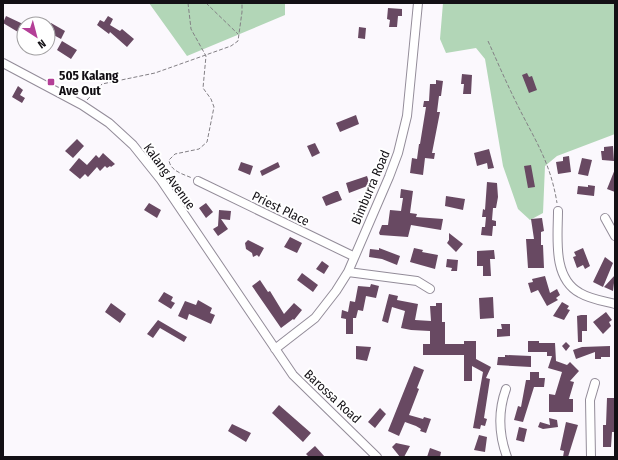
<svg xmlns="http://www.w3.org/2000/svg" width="618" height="460" font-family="'Fira Sans Condensed',sans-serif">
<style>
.forest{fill:#b2d6b7}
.building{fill:#684962}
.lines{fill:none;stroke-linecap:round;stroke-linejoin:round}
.minor-casing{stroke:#938c99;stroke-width:10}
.path{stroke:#838085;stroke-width:1;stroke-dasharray:4 2;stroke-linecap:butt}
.minor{stroke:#fff;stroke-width:8}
.poi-dot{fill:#b43f97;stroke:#fff;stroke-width:1.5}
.labels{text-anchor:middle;stroke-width:4;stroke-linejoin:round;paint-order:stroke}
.poi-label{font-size:13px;font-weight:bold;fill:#131015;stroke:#fff;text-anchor:start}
.street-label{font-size:13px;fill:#131015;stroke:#fff}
</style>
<rect width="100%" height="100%" fill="#fbf8fd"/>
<path class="forest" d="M149,3H285V15L187,56Z
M443,3H615V134L557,156L545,166L543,213L530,220L518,209L503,166L485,59L476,48L446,53L440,39Z"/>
<path class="building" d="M388,8L402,9V16H398L397,27H389L390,20L387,19Z
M6,16L23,24L18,32L3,23Z
M108,16L113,19L110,25L120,31L122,29L134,39L127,47L110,32L109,34L97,25L100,20L104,22Z
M51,23L65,31L61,39L48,32Z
M359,27L366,28L365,39L358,38Z
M62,41L77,50L71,59L57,50Z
M527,73L529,77L532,76L537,90L529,93L522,75Z
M462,74L472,75L471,94H463L464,84H461Z
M436,80L443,81L441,96H439L437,112H440L432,153H435L434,159L425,158L423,175L410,173L412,158L417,159L419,144H420L426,107H423L424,101H429L430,84H436Z
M18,86L23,90L20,95L25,98L22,103L12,97Z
M356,115L359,124L340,132L336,123Z
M77,139L84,146L73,158L65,151Z
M315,143L320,153L312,157L307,146Z
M613,146L614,161L602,160L601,151H604V147Z
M489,149L494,168L488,169L487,163L477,166L474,153Z
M103,153L115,164L111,167L110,166L107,168L105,166L100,171L97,167L88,177L85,174L80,179L69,170L79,158L87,165L96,155L99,158Z
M569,156L571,172L558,174L556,162L563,161V157Z
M582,158L592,160L588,176L578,174Z
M241,162L253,166L250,175L238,170Z
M278,162L280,167L262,176L260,171Z
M531,165L535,187L528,188L524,166Z
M615,169V192L607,189Z
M367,176L370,185L349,193L346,183Z
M487,182L497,183L498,197L496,208H493L492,220L496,221V226H493L492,236L481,235L482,227H485L486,217H482L483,209L485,210Z
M588,185L595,186L594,196L577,194L578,186L588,187Z
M401,189L413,191L410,213L417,214L416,217L443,219L441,230L411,225L408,237L380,235L379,233L382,225H388L390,210L401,211L403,198H400Z
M336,191H338L342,200L326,206L322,197Z
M446,196L465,199L463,210L445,206Z
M149,203L161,210L157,218L144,210Z
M206,203L213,212L206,218L199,208Z
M219,210L231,211L230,220L221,219L228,229L218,236L213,229L218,226Z
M542,218L544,231L541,232V245H543L544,268H528L526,239H534L531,219Z
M449,233L463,244L456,252L447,243L449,240Z
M290,237L302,243L297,253L284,247Z
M248,240L264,248L259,257L257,255L253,257L252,253L246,249L245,243Z
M379,248L400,256L397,265L382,259L369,257L370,249L379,250Z
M414,248L423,250L422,252L438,255L435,269L410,262Z
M583,248L590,266L585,269L583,265L577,268L573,257L576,256L574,252Z
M494,250L495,259H490L491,276H483V266H477V251Z
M605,257L613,263L603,287L593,282Z
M447,259L458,260L457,271H451L452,268L446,267Z
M322,261L329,266L324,274L316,269Z
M302,273L318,285L313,292L297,280Z
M615,275L613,291L604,287Z
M545,276L550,293L557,289L560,295L556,298L558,300L547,306L538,290L531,293L528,283L533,282L532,279Z
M260,280L268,292L270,291L284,314L294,303L302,310L294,320L293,319L281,328L252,286Z
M371,284L379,286L376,298L366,296L363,311L358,310L356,318H353V334H346V319L341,318L342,310L348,312L350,301L355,302L358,286L370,287Z
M164,292L173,297L171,301L175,303L171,309L158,301Z
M389,294L398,296L397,300L418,304L415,320L431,321L430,306H436V303H442V322H445V344H464V341H476V359L491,367L486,378L490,379L484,418L487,419L485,426L481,425L480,429L473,428L483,372L472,366V381H464V355H423V344H430V331L411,330L401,328L405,311L392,307L388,323L382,321Z
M493,297L494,318L480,319L479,298Z
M198,300L212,308L210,313L215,315L211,324L189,314L187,320L178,316L185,301L196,305Z
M562,302L569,306L567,309L570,310L564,320L553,316Z
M111,303L126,314L120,323L105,312Z
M606,312L612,320L609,322L611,326L603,334L593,322Z
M581,315H587V331H582V342H578L577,316Z
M158,320L187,337L184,342L160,328L153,338L147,334Z
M501,324H510V336L497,337V329H502Z
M528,341H539V343H555L556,361L567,365L570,362L579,371L570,381L574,382L569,399H573V412H549V394L555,395L562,372L548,368L552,356H547V352H528Z
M566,342L570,346L566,351L562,346Z
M356,346L371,347L367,361L356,359Z
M610,346V357H601V359H595V352L576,359L573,350L582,347Z
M505,355L531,356V367L497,365L498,357H505Z
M414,366L424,370L417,388L419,389L409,415L423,419L424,417L431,419L426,433L420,431L421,429L416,426L405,422L399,436L388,431Z
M530,372H539V378H545L544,387H534L523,422L514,420L518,406L521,407L526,380H530Z
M607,398H615V432H612L611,447H603V425H606Z
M279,405L311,433L303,442L272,413Z
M380,408L386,414L375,428L368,422Z
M549,418L557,420L558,427L543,429L538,427L540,422L550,425Z
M566,422L578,425L568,457H563L564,451L560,450Z
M232,424L251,433L246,442L228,431Z
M519,427L527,429L524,442L516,440Z
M479,435L487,437L485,452L474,450Z
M396,443L410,446L404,457H400L392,447Z
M315,446L325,457H309L306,454Z
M430,448L441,452L440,457H427Z"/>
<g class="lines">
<defs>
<path id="minor" d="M3,63L82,105L109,123L133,145L161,180L293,375L377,457
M198,181L353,256
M558,211C558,237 552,278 580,293C590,299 603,301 615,304
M605,218L615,236
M348,272L417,281L430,289
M275,349L315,318L336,291L348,272L389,177L398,153L407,116L418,3
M506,389C498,411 499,435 507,457
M591,457L590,400L595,383"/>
</defs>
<use href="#minor" class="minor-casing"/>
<path class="path" d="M188,3L191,29L206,56L203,88L211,99L214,107L207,142L199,149L175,154L169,160C170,171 183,174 192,178
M206,3L238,34
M488,41C497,61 506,82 516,102C534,139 550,160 557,203
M87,100L102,84L155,73L231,46L238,41L242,12V3"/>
<use href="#minor" class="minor"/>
</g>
<rect class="poi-dot" x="47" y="78" width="8" height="8" rx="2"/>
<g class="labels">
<g class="poi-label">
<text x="59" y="80">505 Kalang<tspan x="59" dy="15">Ave Out</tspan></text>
</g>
<g class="street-label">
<text transform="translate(170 176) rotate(54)" y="5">Kalang Avenue</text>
<text transform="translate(370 187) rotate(-67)" y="5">Bimburra Road</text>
<text transform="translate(281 208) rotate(26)" y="5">Priest Place</text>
<text transform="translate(333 396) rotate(43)" y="5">Barossa Road</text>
</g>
</g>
<rect width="618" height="460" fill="none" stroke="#131015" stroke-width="8"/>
<g transform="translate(36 36) rotate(144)"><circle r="19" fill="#ffffff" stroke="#a19fa1"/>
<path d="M0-3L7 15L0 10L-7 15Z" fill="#b43f97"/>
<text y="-6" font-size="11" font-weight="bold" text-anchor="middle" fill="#131015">N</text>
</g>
</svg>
